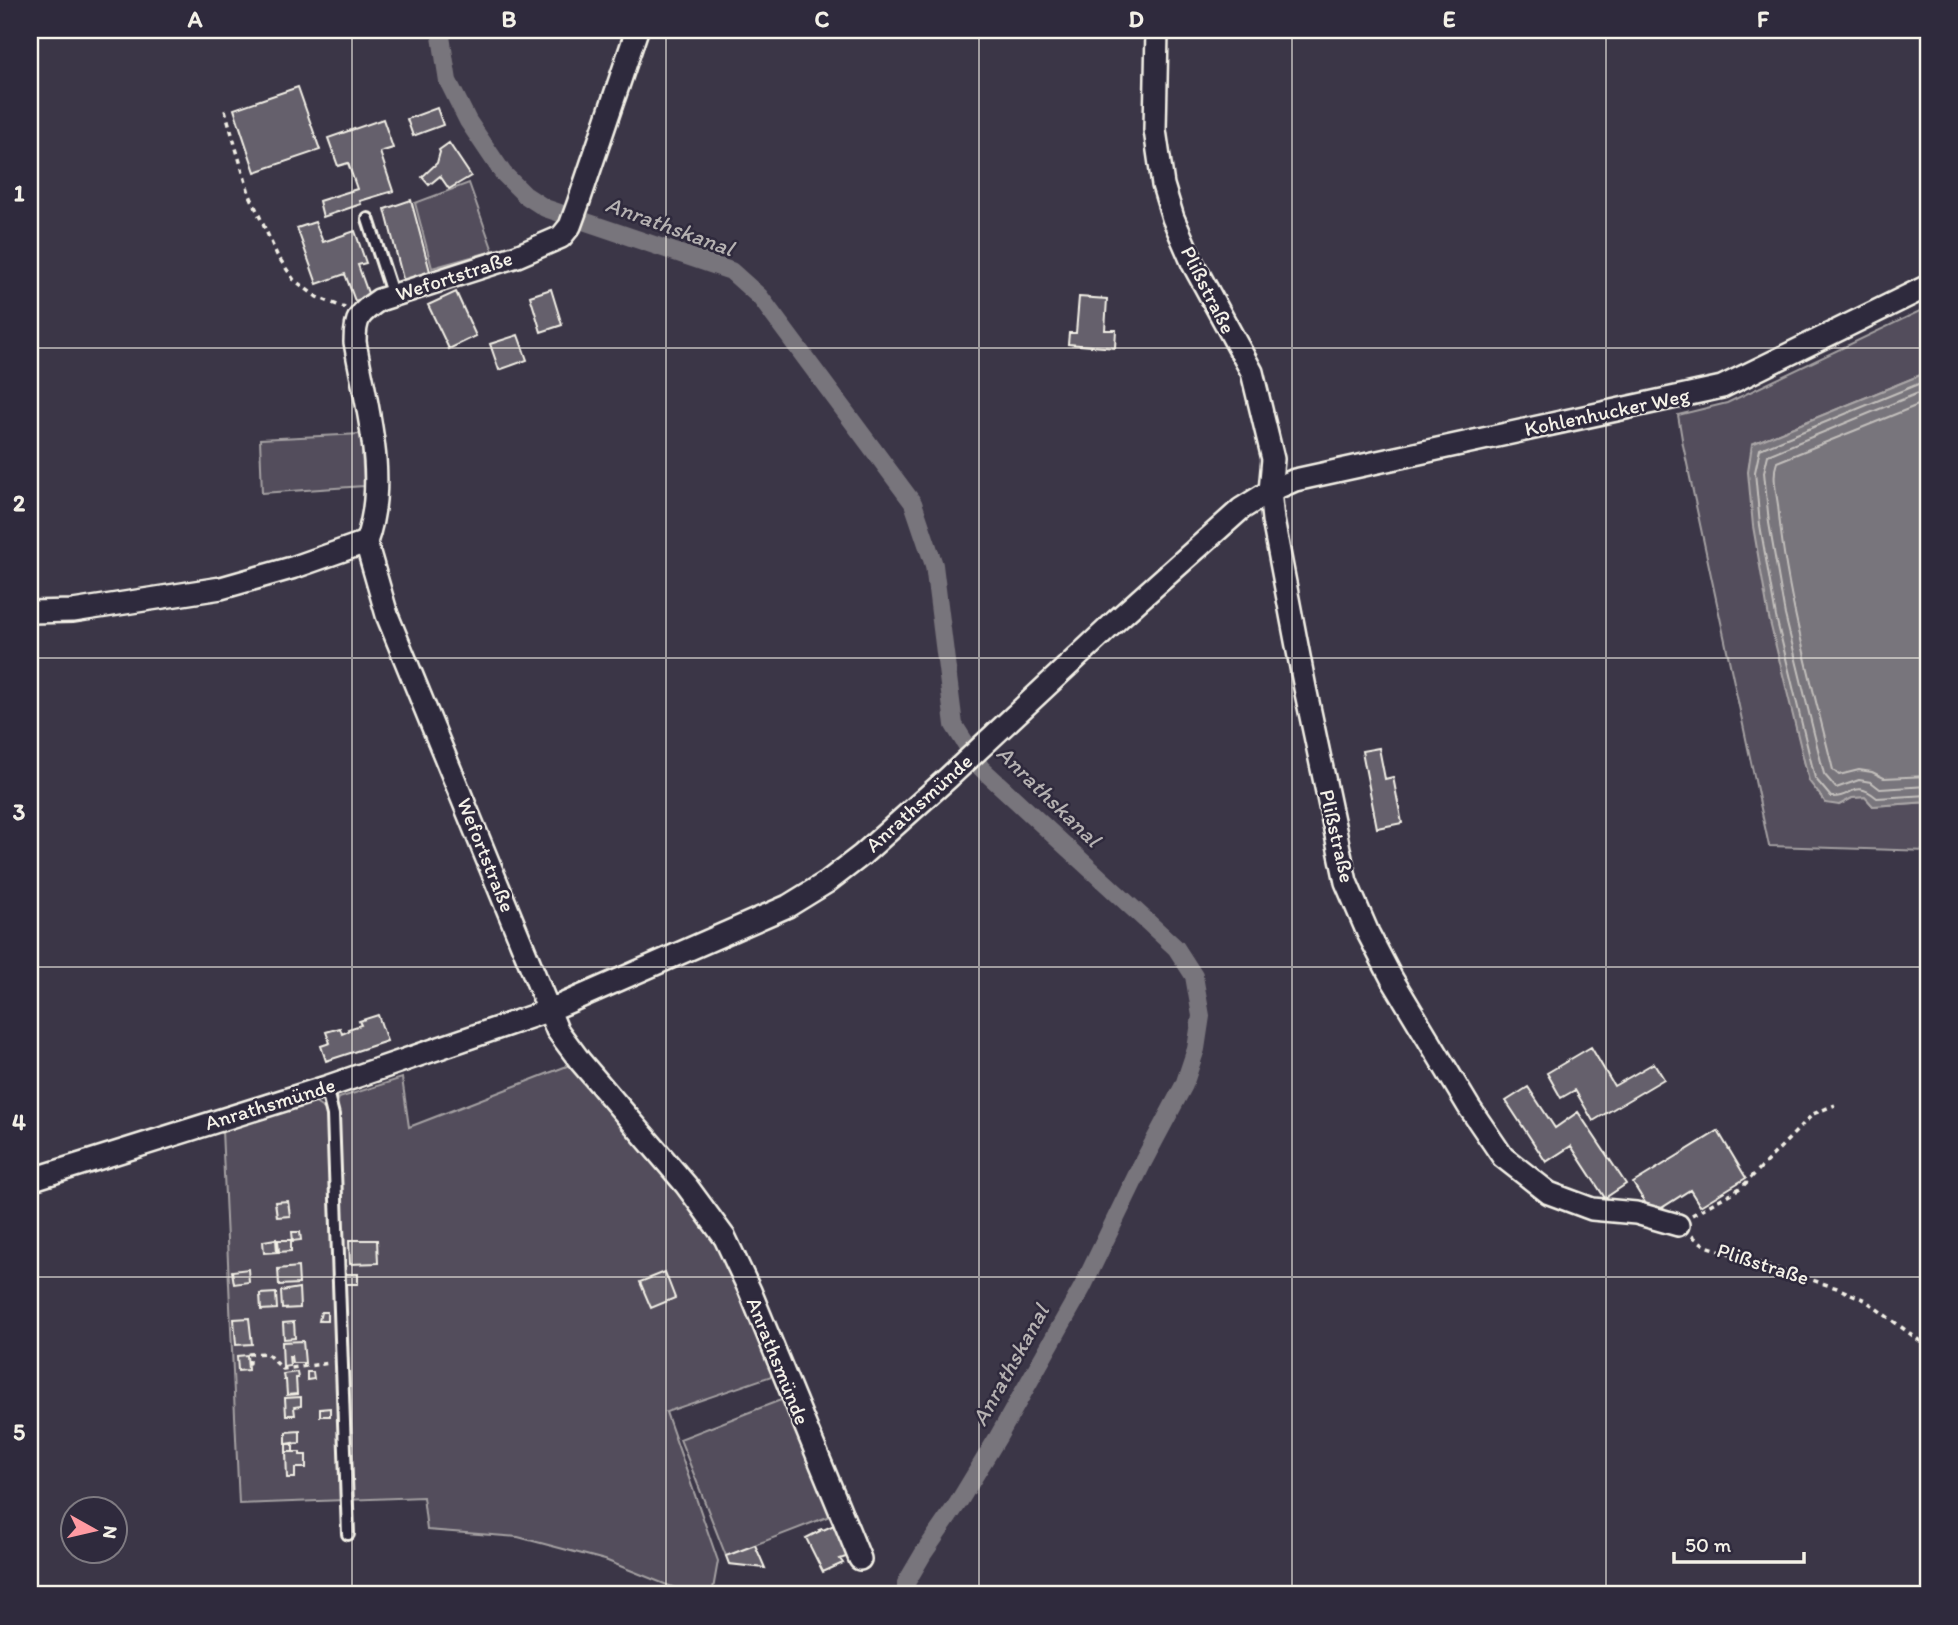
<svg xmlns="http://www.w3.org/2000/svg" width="1958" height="1625" font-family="Itim,sans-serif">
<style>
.green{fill:#534e5c;stroke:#a4a0a2;stroke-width:2}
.water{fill:#78747b;stroke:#aaa6a7;stroke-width:2}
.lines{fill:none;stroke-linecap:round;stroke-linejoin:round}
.shore{stroke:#c2bfbc;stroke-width:2}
.canal{stroke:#78747b;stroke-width:18}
.building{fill:#65616c;stroke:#f4f1e8;stroke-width:2}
.lane-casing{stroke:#f4f1e8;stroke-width:16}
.street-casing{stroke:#f4f1e8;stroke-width:26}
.path{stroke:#f4f1e8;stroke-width:3.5;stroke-dasharray:5 5;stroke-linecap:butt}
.lane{stroke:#2f2a3d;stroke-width:10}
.street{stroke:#2f2a3d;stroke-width:21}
.grid{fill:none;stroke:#f4f1e8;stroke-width:2;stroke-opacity:0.55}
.labels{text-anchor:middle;stroke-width:5;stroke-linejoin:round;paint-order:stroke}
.street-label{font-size:21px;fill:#f4f1e8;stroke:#2f2a3d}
.water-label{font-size:23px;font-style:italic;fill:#b6b2b2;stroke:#2f2a3d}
.neatline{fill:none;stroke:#f4f1e8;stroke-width:2.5}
.grid-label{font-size:23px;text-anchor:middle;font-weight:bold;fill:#f4f1e8}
</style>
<rect width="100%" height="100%" fill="#3b3647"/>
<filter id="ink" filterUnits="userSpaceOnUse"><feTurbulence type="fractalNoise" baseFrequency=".0143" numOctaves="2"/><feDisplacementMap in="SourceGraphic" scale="14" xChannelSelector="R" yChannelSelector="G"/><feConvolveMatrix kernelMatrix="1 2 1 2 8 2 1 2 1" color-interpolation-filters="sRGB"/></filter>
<g filter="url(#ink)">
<path class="green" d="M469,183L493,251L432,268L415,203Z
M1928,307V372L1752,444L1796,725L1809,781L1839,805L1852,798L1865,797L1873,806L1928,802V851L1769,846L1683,445L1678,415L1727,403Z
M361,434L364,486L262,493L260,439Z
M580,1061L704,1194L745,1252L789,1370L666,1412L718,1561L712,1595H692L605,1560L518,1537L427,1530L423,1497L239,1504L222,1130L314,1102L333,1115L339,1098L402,1078L409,1127Z
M786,1398L835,1514L726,1556L680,1439Z"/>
<path class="water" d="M1928,372V802L1873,806L1865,797L1852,798L1839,805L1826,803L1809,781L1769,618L1753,526L1748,472L1752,444Z"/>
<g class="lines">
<path class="shore" d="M1928,380L1760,449L1755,472L1760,525L1776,617L1815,778L1831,797C1852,799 1853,778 1877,798L1928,795
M1928,389L1768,455L1764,472L1769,523L1785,615L1824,774L1836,788L1859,780L1871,782L1880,789L1928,786
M1928,401L1777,462C1772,475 1776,491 1778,505C1786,594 1812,683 1833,770L1839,775L1859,770L1872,772L1884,778L1928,776"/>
<path class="canal" d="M440,30L448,81L468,121L503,173L525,195L545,208L731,271L760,297L913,503L934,565L954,725L981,768L1176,948L1194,976L1201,1016L1196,1049L1184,1085L1143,1162L1082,1288L998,1437L958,1503L923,1554L906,1583V1595"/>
</g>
<path class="building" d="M298,87L320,150L255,172L234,109Z
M437,108L443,125L413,136L407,119Z
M383,119L393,148L380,152L393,191L360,201L361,204L323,217L319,201L357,189L348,163L338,166L328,138Z
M449,143L471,176L449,189L440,176L429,185L422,177L437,163L440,152L439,150Z
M411,200L431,275L404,283L385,209Z
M315,222L323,242L355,231L366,263L358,265L369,296L355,301L345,274L317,284L297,228Z
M551,289L562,325L541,332L530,296Z
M456,292L476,336L449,349L428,305Z
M1079,297L1107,299L1105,330H1116L1115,348L1068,344L1069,333H1076Z
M518,335L527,360L499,370L490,344Z
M1379,748L1385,779L1393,777L1402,823L1377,828L1362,751Z
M378,1015L387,1041L326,1061L321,1046L330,1043L326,1032L340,1028L342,1034L349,1031L348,1029L361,1025L359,1021Z
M1591,1047L1614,1086L1654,1063L1664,1079L1593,1121L1575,1090L1561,1098L1547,1073Z
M1528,1087L1555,1128L1578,1112L1626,1184L1605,1198L1571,1146L1546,1162L1506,1101Z
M1718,1131L1746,1178L1700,1206L1690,1190L1652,1214L1633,1183Z
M33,1142L40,1163L30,1166V1144Z
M288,1201L290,1216L277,1217L275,1202Z
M292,1232H300L301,1240L293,1241Z
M276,1239L277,1252L264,1253L263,1241Z
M278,1240H291V1251L279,1252Z
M349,1240H377L378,1263L350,1264Z
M298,1267L299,1284L279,1285L278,1269Z
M248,1269L249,1282L234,1284L232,1271Z
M665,1272L675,1298L651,1308L640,1282Z
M345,1274H358V1284H345Z
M299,1288L300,1308L282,1309L281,1291Z
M276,1293L277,1309L261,1310L260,1294Z
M321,1312H327V1321H319Z
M249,1318L252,1344L236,1345L234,1319Z
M294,1322L295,1338L284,1339L283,1323Z
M303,1341L305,1363H292L291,1356H289L290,1366L283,1367L282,1342Z
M247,1355L248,1370L238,1371L237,1356Z
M297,1372L298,1378H296L297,1394L287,1395L286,1380H284L283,1374Z
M307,1372H313L314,1379L307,1380Z
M301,1397V1406L294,1407L295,1415H286L285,1398Z
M330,1408V1416H320V1409Z
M300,1431V1443L286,1444V1432Z
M293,1443V1452H286V1444Z
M286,1452H300V1455H306V1468H295V1478H287Z
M834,1525L849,1556L840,1559L843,1563L823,1572L806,1538L820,1531L819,1530L822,1529L823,1530Z
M755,1545L765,1568L729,1564L726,1556Z"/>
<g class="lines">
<defs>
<path id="lane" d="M368,219L393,296
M326,1087L333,1115L348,1534"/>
<path id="street" d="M1157,30L1155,130L1163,185L1173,218L1193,264L1252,372L1273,459L1270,491L1273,520L1305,688L1346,882L1368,933L1392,979L1469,1107L1503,1157L1549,1193L1592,1209L1636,1213L1678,1225
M366,542C389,478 366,406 355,342C355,317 359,314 379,300L517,256L561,237L570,226L578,204L637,30
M30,612L73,611L221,588L295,567L366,542L387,615L557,1030L580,1061L686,1185L725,1238L750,1291L860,1559
M30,1180L326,1087L550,1010L788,906L827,882L862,855L948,778L1118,619L1241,509L1270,491L1295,480L1722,387L1928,286"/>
</defs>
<use href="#lane" class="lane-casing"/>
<use href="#street" class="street-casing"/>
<path class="path" d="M225,110L249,193L277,255L294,280L317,297L345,308
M1692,1215L1742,1187L1813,1114L1835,1105
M1692,1236L1706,1246L1837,1288L1865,1300L1928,1347
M247,1363H249V1354L266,1353L283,1369L331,1363"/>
<use href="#lane" class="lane"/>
<use href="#street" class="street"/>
</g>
</g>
<path class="grid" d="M352,30V1595M666,30V1595M979,30V1595M1292,30V1595M1606,30V1595M30,348H1928M30,658H1928M30,967H1928M30,1277H1928"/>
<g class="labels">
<g class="street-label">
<text transform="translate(454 276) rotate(-18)" y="7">Wefortstraße</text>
<text transform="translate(1208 290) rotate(63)" y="7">Plißstraße</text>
<text transform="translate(1607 412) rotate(-12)" y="7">Kohlenhucker Weg</text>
<text transform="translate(919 803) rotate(-42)" y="7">Anrathsmünde</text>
<text transform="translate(1337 836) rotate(77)" y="7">Plißstraße</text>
<text transform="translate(486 855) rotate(68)" y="7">Wefortstraße</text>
<text transform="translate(270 1104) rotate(-17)" y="7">Anrathsmünde</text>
<text transform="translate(1763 1264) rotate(18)" y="7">Plißstraße</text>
<text transform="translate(778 1361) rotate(68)" y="7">Anrathsmünde</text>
</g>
<g class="water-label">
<text transform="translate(670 226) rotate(20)" y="8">Anrathskanal</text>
<text transform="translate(1049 796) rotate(44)" y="8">Anrathskanal</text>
<text transform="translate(1010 1365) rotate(-61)" y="8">Anrathskanal</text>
</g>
</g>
<rect width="1958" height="1625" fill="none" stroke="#2f2a3d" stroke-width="77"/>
<g transform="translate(94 1530) rotate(98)"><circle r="33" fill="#2f2a3d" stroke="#7e7a81" stroke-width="2"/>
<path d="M0-5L12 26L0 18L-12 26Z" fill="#ff9aa2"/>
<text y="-10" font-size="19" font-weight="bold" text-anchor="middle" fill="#f4f1e8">N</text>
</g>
<path d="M1674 1552v10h130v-10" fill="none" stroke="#f4f1e8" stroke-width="3.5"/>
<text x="1685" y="1552" font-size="21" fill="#f4f1e8" stroke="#2f2a3d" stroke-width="5" paint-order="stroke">50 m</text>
<rect x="38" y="38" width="1882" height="1548" class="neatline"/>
<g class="grid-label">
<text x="195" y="27">A</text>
<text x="509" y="27">B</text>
<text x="822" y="27">C</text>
<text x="1136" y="27">D</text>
<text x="1449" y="27">E</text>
<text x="1763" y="27">F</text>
<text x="19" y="201">1</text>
<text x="19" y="511">2</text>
<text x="19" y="820">3</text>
<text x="19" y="1130">4</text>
<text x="19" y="1440">5</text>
</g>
</svg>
